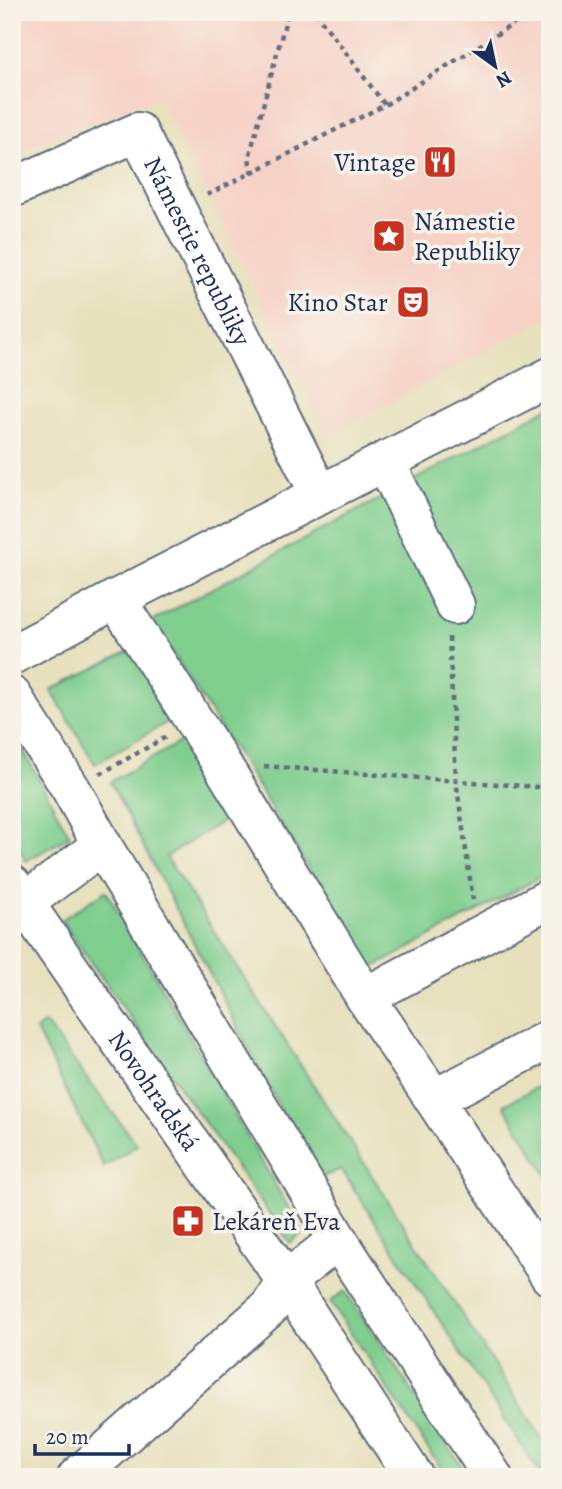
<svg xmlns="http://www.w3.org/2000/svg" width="562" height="1489" font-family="Alegreya,serif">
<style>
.built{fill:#f6d1c6}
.green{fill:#7fce8e;stroke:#4d7e76;stroke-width:2}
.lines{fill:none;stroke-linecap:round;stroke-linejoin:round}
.minor-casing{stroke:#626d7f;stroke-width:42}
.path{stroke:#626d7f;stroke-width:4.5;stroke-dasharray:5 5;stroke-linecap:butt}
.minor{stroke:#fff;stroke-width:38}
.labels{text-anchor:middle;stroke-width:7;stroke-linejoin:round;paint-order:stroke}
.poi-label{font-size:26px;fill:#1b2f5e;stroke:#f7f3e8;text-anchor:end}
.street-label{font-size:26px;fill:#1b2f5e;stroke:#f7f3e8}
</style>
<rect width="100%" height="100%" fill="#f7f3e8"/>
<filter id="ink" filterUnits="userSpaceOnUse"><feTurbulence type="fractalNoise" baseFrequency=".0143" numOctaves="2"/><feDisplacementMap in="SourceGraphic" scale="14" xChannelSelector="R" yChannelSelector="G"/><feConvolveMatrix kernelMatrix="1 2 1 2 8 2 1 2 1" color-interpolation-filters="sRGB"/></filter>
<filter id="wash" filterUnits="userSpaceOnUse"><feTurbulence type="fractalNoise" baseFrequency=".00686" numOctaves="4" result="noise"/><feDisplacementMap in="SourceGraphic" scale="28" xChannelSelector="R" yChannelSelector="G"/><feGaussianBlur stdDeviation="1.57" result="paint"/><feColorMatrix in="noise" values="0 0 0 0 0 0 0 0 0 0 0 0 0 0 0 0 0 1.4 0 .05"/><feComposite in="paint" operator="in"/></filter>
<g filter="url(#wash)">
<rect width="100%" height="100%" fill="#e7e0bc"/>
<path class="built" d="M12,12H550V318L328,435L159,97L12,153Z"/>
<path class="green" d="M550,407V872L371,969L255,782L152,621Z
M135,648L176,717L95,764L51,690Z
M12,730L70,836L26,861L12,836Z
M189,737L237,812L166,857L550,1451V1477H542L341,1169L320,1178L274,1097L110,782Z
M106,891L303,1233L290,1243L61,920Z
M45,1023L137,1145L104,1167L36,1030Z
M550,1080V1180L504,1105Z
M345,1291L469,1477H447L330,1302Z"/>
</g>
<g filter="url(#ink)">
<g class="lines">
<defs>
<g id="minor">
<path id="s1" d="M12,188L138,132L320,495"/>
<path d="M385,461L455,605"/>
<path d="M116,599L221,763L365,997"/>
<path d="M12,655L116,599L550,377"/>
<path d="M12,696L71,789L102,845L338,1240L493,1477"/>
<path id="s2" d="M12,885L286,1281L414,1477"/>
<path d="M12,912L102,845"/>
<path d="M550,1039L434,1099L550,1276"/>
<path d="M434,1099L365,997L550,898"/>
<path d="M77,1477L270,1307L286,1281L338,1240"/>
</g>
</defs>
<use href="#minor" class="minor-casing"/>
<path class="path" d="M315,12L385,105
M252,174L249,158L288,12
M207,195L385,105L515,23L544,12
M449,637L456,780L473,900
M264,766L550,788
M100,774L166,737"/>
<use href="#minor" class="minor"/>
</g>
</g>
<defs>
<symbol id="restaurant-square" viewBox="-11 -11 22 22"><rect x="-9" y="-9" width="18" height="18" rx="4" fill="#c8321e" stroke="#f7f3e8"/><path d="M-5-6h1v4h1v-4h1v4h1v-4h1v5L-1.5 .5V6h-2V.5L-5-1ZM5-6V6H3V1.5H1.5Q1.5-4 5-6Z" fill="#fff"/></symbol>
<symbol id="sight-square" viewBox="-11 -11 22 22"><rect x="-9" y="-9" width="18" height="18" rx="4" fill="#c8321e" stroke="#f7f3e8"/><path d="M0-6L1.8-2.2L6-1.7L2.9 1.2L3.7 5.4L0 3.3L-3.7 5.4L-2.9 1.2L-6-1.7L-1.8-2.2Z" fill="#fff"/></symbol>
<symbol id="theatre-square" viewBox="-11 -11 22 22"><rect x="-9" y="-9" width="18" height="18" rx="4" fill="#c8321e" stroke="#f7f3e8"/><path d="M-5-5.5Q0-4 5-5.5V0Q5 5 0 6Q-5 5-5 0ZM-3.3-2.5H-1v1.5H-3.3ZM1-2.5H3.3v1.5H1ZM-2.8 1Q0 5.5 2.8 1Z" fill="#fff"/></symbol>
<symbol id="pharmacy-square" viewBox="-11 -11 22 22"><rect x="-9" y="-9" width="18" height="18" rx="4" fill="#c8321e" stroke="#f7f3e8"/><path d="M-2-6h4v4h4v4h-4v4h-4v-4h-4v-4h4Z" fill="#fff"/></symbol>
</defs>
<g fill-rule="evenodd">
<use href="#restaurant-square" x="421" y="143" width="38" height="38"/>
<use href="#sight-square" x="370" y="217" width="38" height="38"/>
<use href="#theatre-square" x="394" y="283" width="38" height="38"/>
<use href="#pharmacy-square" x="169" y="1202" width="38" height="38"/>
</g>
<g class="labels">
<g class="poi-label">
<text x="416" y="171">Vintage</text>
<text x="414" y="230" text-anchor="start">Námestie<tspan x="414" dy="30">Republiky</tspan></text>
<text x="388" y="311">Kino Star</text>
<text x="212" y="1230" text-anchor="start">Lekáreň Eva</text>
</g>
<g class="street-label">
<text dy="9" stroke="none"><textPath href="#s1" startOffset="271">Námestie republiky</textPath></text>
<text dy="9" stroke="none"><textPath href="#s2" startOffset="250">Novohradská</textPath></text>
</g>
</g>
<rect width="562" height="1489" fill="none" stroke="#f7f3e8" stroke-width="42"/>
<g transform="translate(495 66) rotate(147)" stroke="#f7f3e8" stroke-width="5" paint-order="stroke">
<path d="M0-5L12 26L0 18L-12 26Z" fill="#1b2f5e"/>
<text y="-10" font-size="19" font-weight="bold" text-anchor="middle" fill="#1b2f5e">N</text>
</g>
<path d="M35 1444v10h94v-10" fill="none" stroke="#1b2f5e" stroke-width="3.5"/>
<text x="46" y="1444" font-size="21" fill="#1b2f5e" stroke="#f7f3e8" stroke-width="5" paint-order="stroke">20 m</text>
</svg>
